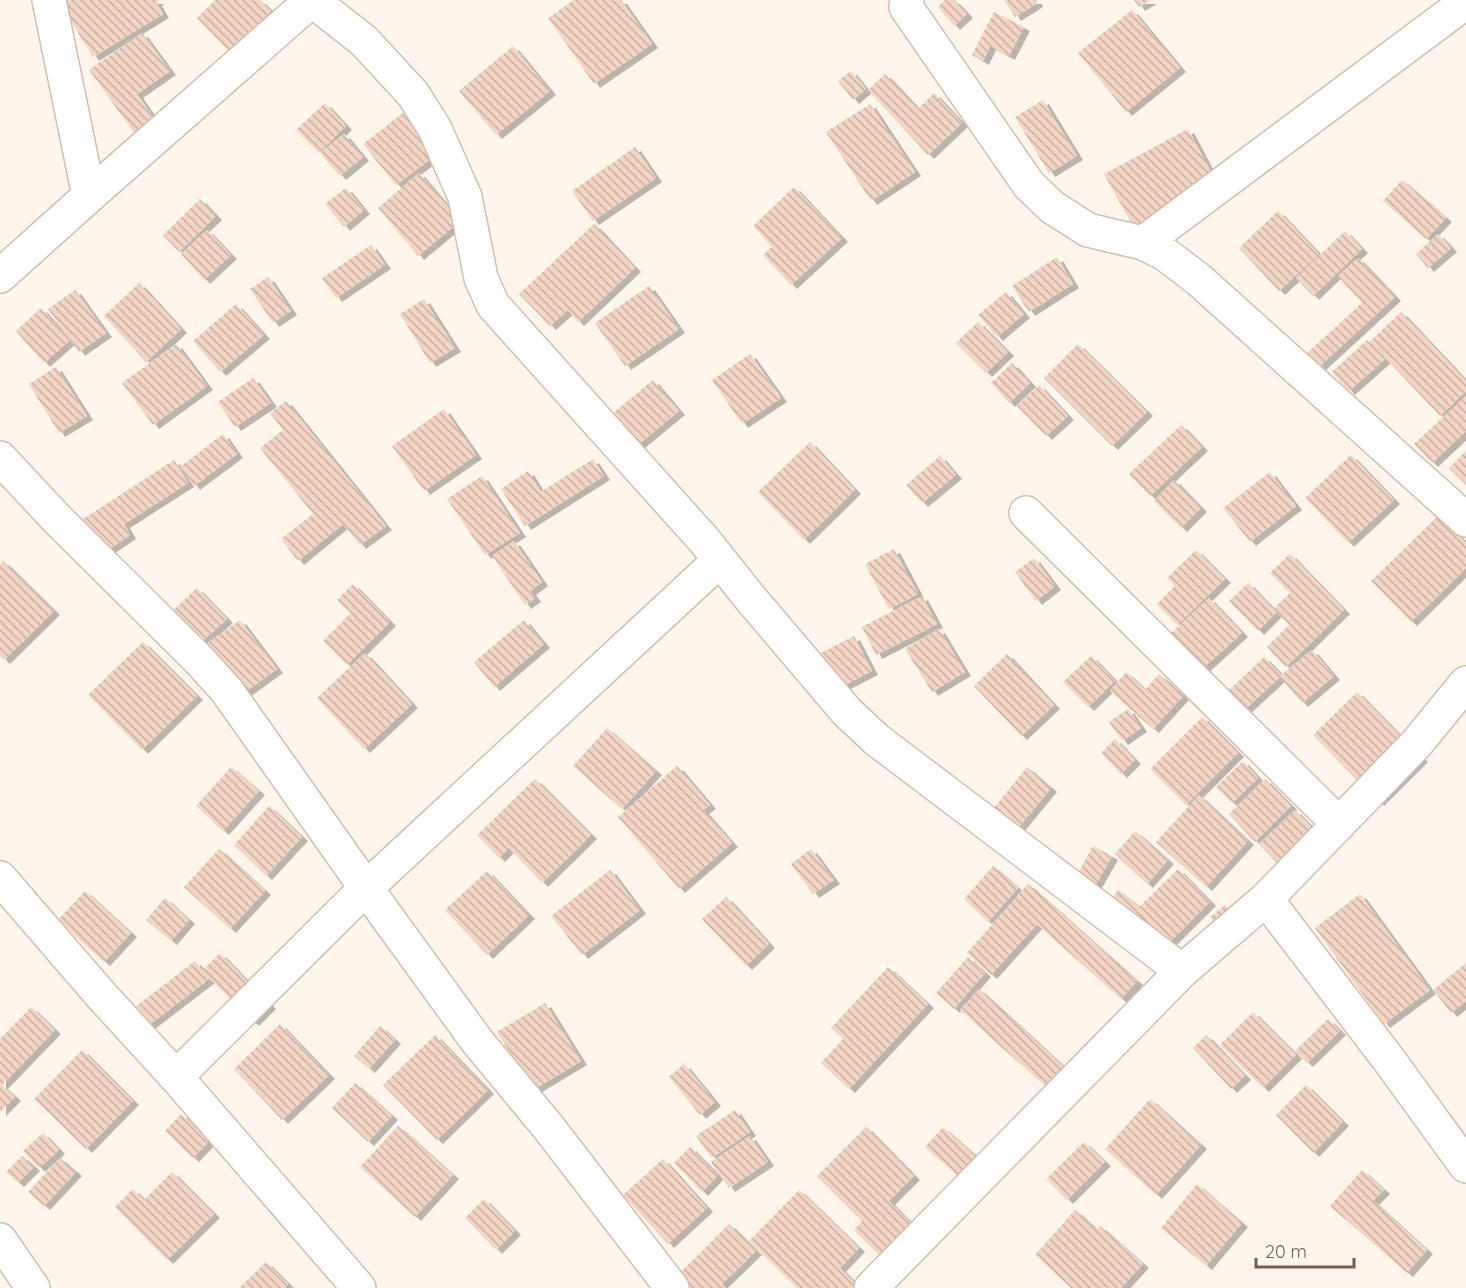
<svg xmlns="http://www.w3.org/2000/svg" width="1466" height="1288" font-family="Quicksand,sans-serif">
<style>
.building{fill:url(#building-back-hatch);filter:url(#shadow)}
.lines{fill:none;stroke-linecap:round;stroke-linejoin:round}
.street-casing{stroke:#d1beb0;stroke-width:36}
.street{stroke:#fff;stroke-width:33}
</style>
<defs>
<pattern id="building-back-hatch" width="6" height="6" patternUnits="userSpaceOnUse" patternTransform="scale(1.5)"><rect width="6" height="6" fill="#f3d5c3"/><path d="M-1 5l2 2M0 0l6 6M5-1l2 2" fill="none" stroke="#cab0a1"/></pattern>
<filter id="shadow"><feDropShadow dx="6" dy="4" stdDeviation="0" flood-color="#0004"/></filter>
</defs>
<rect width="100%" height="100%" fill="#fdf6ec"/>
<path class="building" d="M58,0H159L156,2L163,14L93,57Z
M215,0H260L271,11L229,51L197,18Z
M574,0H621L652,44L594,84L548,18Z
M945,0H954L967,14L954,26L938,7Z
M1004,0H1036L1037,3L1015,17Z
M1134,0H1151L1139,7Z
M1132,10L1180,68L1126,112L1078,53Z
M994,12L1024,27L1009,56L990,46L983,61L972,55Z
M142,33L170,71L137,94L155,120L135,134L89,70Z
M513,46L550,91L496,135L459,91Z
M851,71L866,89L853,100L838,81Z
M885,74L918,109L934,93L962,123L928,155L868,90Z
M1043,100L1077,156L1049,173L1015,117Z
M325,103L346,126L319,153L296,130Z
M870,104L915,172L871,201L826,132Z
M403,113L436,155L396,185L363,144Z
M1188,129L1221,191L1138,235L1104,174Z
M344,134L363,157L340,176L320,153Z
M635,147L656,178L593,221L572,191Z
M419,173L460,221L418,256L378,208Z
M1402,180L1446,218L1426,239L1383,201Z
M794,187L842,238L791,285L763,255L772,247L753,226Z
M346,188L364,210L344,227L325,204Z
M200,199L216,216L179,252L163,235Z
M1278,211L1319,254L1279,291L1239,248Z
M594,224L635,268L578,322L568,310L550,326L519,294Z
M207,230L231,255L204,280L181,254Z
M1345,231L1362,249L1313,296L1296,278Z
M1438,234L1451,248L1428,268L1416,254Z
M371,245L385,265L336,298L322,278Z
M1057,257L1073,284L1029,312L1012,286Z
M1358,258L1395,297L1320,366L1307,353L1362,303L1338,276Z
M268,277L291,311L273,323L250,289Z
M139,283L181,329L146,362L104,316Z
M649,286L679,329L625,366L595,323Z
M75,290L106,333L79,352L48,309Z
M1006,292L1024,314L997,337L978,315Z
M424,299L455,348L430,363L400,314Z
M236,304L264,335L220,372L193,341Z
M41,308L70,340L44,363L16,331Z
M1401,312L1466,381V391L1440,416L1375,347L1385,359L1349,391L1332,372L1367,340L1369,342Z
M978,322L1008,352L986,373L956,343Z
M176,344L207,386L153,425L122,383Z
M1078,344L1147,412L1112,446L1044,378Z
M750,354L781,398L742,424L712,380Z
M1012,363L1030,383L1009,403L991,383Z
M56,367L87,416L59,433L29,384Z
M253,378L271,403L235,427L218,402Z
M653,380L679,411L639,444L613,413Z
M1039,385L1068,416L1046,436L1017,406Z
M1466,396V431L1432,463L1414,444Z
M286,401L386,526L360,545L343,524L298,561L281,539L313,514L260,448L283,430L270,413Z
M444,409L476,455L424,491L392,446Z
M1181,425L1202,447L1150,496L1129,474Z
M223,434L237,454L194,486L180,467Z
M810,442L855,490L804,540L758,492Z
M1466,451V485L1449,468Z
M1351,455L1394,500L1348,543L1305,498Z
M940,456L956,475L922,503L906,485Z
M593,459L604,476L525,526L501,489L528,471L541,492Z
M174,460L188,483L124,524L130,535L99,556L77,523Z
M1270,472L1296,506L1250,542L1223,508Z
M482,476L520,533L485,555L447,499Z
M1174,480L1201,508L1181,528L1154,501Z
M1439,515L1466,543V568L1411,622L1371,581Z
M514,541L542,582L530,591L535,598L525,605L492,556Z
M894,549L918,594L889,609L865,564Z
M1196,550L1225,579L1177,625L1157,604L1175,586L1167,578Z
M1290,554L1344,610L1286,667L1267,647L1289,625L1277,612L1258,631L1229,601L1248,583L1273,609L1290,593L1270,573Z
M1034,558L1055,586L1036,601L1015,572Z
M3,561L54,611L4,660L0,656V564Z
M353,584L390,622L347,665L323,641L351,613L337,600Z
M197,588L227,619L197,646L168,615Z
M922,596L937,624L876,655L862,627Z
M1209,598L1242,633L1199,672L1167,637Z
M240,620L277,669L241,695L205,645Z
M524,620L544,644L494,687L474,662Z
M939,629L965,672L932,692L905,649Z
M854,636L872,671L833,691L815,656Z
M143,642L197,696L142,750L88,695Z
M1312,650L1334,676L1302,703L1280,677L1242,712L1225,694L1264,657L1281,675Z
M365,653L412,704L364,749L317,698Z
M1007,654L1054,705L1021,736L974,686Z
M1091,656L1115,681L1088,707L1063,682Z
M1126,672L1145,690L1159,674L1183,696L1153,729L1110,691Z
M1357,692L1422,758L1378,802L1313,735Z
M1128,709L1141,728L1122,741L1109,722Z
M1202,717L1238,753L1186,805L1150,769Z
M607,728L656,771L622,809L573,766Z
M1115,739L1135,760L1121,774L1101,753Z
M1243,761L1258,778L1232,803L1216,787Z
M677,766L710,805L703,810L732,843L679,889L618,817Z
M231,767L259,791L223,831L196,806Z
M1027,767L1051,788L1014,833L990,813Z
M535,779L591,835L542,883L509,848L499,858L477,835Z
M1265,779L1291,806L1255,842L1229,814Z
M1199,795L1248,841L1206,887L1156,842Z
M269,806L302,837L266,876L234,845Z
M1295,810L1316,832L1294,881L1259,844Z
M1135,831L1168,860L1147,884L1115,854Z
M1093,846L1112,856L1092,891L1074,880Z
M219,849L265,891L230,929L184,887Z
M811,849L834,880L813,894L791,864Z
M993,866L1018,888L988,922L964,899Z
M1178,869L1210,902L1163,949L1107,906L1118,890L1139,906L1134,912Z
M610,870L640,910L582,955L551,916Z
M487,871L529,915L487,955L445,910Z
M1028,884L1137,981L1121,999L1037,924L991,975L967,953Z
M85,891L131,933L104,962L58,920Z
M1360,894L1430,990L1384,1024L1315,928Z
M726,897L769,944L746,966L702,919Z
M165,898L189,920L171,941L146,920Z
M1225,905L1245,927L1229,940L1210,917Z
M220,953L270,1005L253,1022L202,971Z
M968,957L985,973L954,1009L936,993Z
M195,961L209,979L149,1025L135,1007Z
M1466,963V1001L1451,1013L1433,990Z
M888,967L928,1004L849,1089L821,1063L843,1039L831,1028Z
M979,989L1073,1075L1055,1095L960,1010Z
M545,1003L581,1061L533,1090L497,1032Z
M31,1007L55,1030L2,1085L15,1097L0,1112V1039Z
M1253,1012L1296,1055L1263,1088L1220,1045Z
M1328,1019L1340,1031L1307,1063L1295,1051Z
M280,1024L329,1075L282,1120L234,1069Z
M380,1026L395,1040L369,1069L354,1056Z
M435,1035L488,1090L437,1140L383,1085Z
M1206,1035L1245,1076L1231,1089L1193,1048Z
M82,1050L133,1101L86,1149L34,1099Z
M684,1064L715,1102L700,1115L669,1077Z
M355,1083L392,1116L368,1142L332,1108Z
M1306,1085L1343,1122L1313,1153L1276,1115Z
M1150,1099L1201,1145L1156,1195L1105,1149Z
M735,1110L750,1132L712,1158L696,1136Z
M181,1114L209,1141L193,1158L165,1131Z
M398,1126L453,1175L415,1217L360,1167Z
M866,1127L914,1176L889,1201L928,1241L897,1273L854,1230L862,1221L817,1176Z
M943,1127L988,1167L970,1187L925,1147Z
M43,1133L59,1150L39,1168L23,1151Z
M750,1136L768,1162L729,1188L711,1162Z
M1084,1142L1105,1162L1067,1200L1046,1179Z
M690,1147L718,1175L702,1192L674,1163Z
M22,1156L34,1167L18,1183L6,1172Z
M60,1158L76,1172L44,1206L28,1192Z
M663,1159L707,1208L668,1244L623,1195Z
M1362,1170L1384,1190L1373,1201L1427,1250L1407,1273L1330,1206Z
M172,1172L214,1214L167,1260L115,1207L133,1189L144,1200Z
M1197,1184L1242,1223L1206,1266L1161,1228Z
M799,1190L859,1248L840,1268L860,1288H797L749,1241Z
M484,1199L515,1231L496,1250L465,1218Z
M1075,1210L1097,1230L1100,1226L1143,1264L1121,1288H1071L1035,1255Z
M729,1224L756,1251L722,1284L726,1288H683L674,1279Z
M266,1262L288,1284L285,1288H239Z"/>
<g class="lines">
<defs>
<path id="street" d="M49,0L89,196
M312,0L364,41L413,94L435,129L465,197L481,278L493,305L704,540L751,599L847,712L877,740L1182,971
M907,0L906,7L1029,185L1052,207L1088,230L1143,243L1165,254L1198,279L1466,520
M1143,243L1466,2
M0,276L89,196L312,0
M0,458L56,518L200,661L227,691L366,888L477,1041L549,1128L672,1288
M1026,513L1339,824
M0,878L101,995L176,1077L359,1288
M1266,899L1389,1060L1466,1166
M176,1077L366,888L720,560
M0,1240L33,1288
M871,1288L1182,971L1266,899L1417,743L1466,683"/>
</defs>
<use href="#street" class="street-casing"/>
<use href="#street" class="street"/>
</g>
<path d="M1256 1258v9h98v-9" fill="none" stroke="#7a5c4d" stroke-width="3"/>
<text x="1265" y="1258" font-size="18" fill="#7a5c4d" stroke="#fffaf3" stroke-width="4.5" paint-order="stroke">20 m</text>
</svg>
